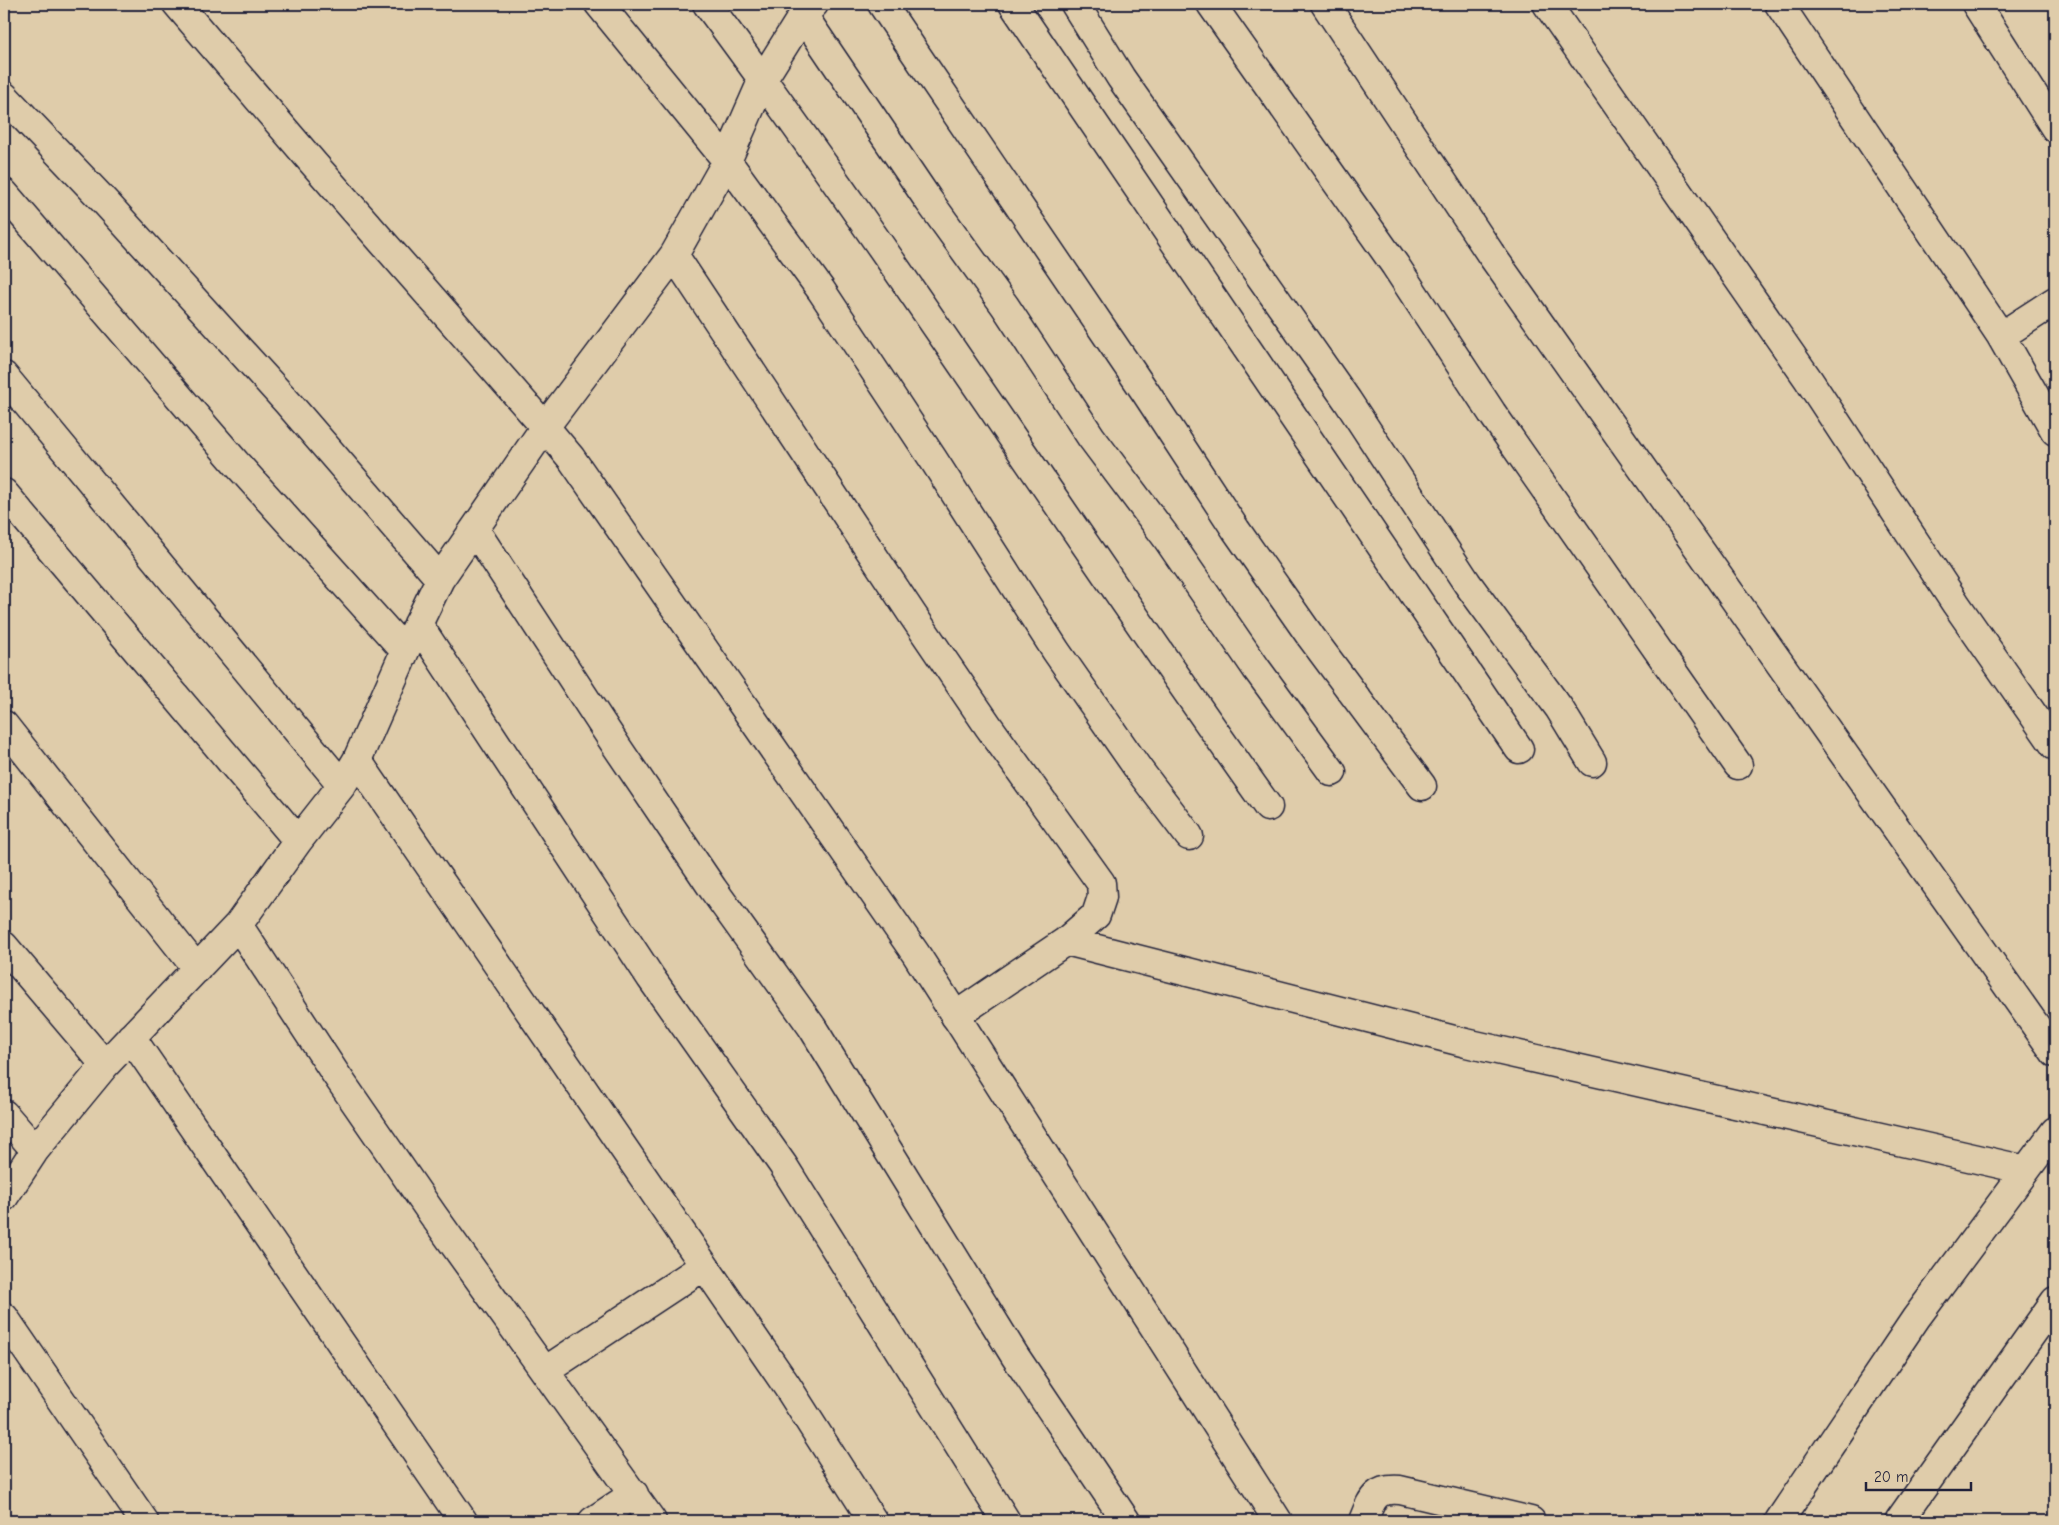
<svg xmlns="http://www.w3.org/2000/svg" width="2059" height="1525" font-family="'Comic Neue',sans-serif">
<style>
.lines{fill:none;stroke-linecap:round;stroke-linejoin:round}
.minor-casing{stroke:#22223b;stroke-width:31}
.tertiary-casing{stroke:#22223b;stroke-width:31}
.minor{stroke:#dfccaa;stroke-width:28}
.tertiary{stroke:#dfccaa;stroke-width:28}
</style>
<rect width="100%" height="100%" fill="#dfccaa"/>
<filter id="ink" filterUnits="userSpaceOnUse"><feTurbulence type="fractalNoise" baseFrequency=".02" numOctaves="2"/><feDisplacementMap in="SourceGraphic" scale="10" xChannelSelector="R" yChannelSelector="G"/><feConvolveMatrix kernelMatrix="1 2 1 2 8 2 1 2 1" color-interpolation-filters="sRGB"/></filter>
<g filter="url(#ink)">
<g class="lines">
<defs>
<path id="minor" d="M599,4L727,161L821,290L933,459L1056,651L1139,770L1189,836
M707,4C902,266 1078,541 1268,807
M882,4L1146,393L1236,530L1311,637L1422,786
M1013,4L1519,749
M1075,4L1121,78L1347,400L1467,583L1559,708L1592,762
M1211,4L1395,265L1492,413L1738,765
M1325,4L1490,253L2055,1053
M1547,4L1808,379L1956,604L2055,746
M1779,4L2001,336L2055,431
M1976,4L2055,128
M803,15L929,201L1005,306L1091,437L1166,537L1256,668L1332,772
M4,96L106,203L288,403L440,579
M4,193L236,463L405,651
M674,255L912,614L989,727L1101,883L1102,897L1096,915L1066,941L955,1016
M2001,336L2055,301
M4,376L342,785
M4,493L298,841
M475,530L617,747L713,889L812,1027L1015,1356L1126,1521
M418,624L651,978L783,1165L1006,1521
M4,725L197,969
M357,760L787,1386L873,1521
M238,925L335,1073L433,1215L652,1521
M1066,941L1466,1043L2026,1170
M4,946L105,1065
M131,1037L463,1521
M4,1114L35,1150
M4,1197L35,1150L105,1065L238,925L298,841L342,785L357,760L405,651L440,579L545,427L674,255L727,161L763,79L803,15L814,4
M4,1317L144,1521
M545,1371L704,1266
M593,1521L634,1494
M1363,1521C1372,1499 1374,1488 1400,1490L1531,1521
M1779,1521L1916,1318L2055,1131
M1899,1521L2055,1301"/>
<path id="tertiary" d="M177,4L314,164L545,427L571,458L916,954L1278,1521"/>
</defs>
<use href="#minor" class="minor-casing"/>
<use href="#tertiary" class="tertiary-casing"/>
<use href="#minor" class="minor"/>
<use href="#tertiary" class="tertiary"/>
</g>
</g>
<rect width="2059" height="1525" fill="none" stroke="#dfccaa" stroke-width="20"/>
<rect x="10" y="10" width="2039" height="1505" fill="none" stroke="#22223b" stroke-width="2" filter="url(#ink)"/>
<path d="M1866 1482v8h105v-8" fill="none" stroke="#22223b" stroke-width="2.5"/>
<text x="1874" y="1482" font-size="15" fill="#22223b" stroke="#dfccaa" stroke-width="4" paint-order="stroke">20 m</text>
</svg>
